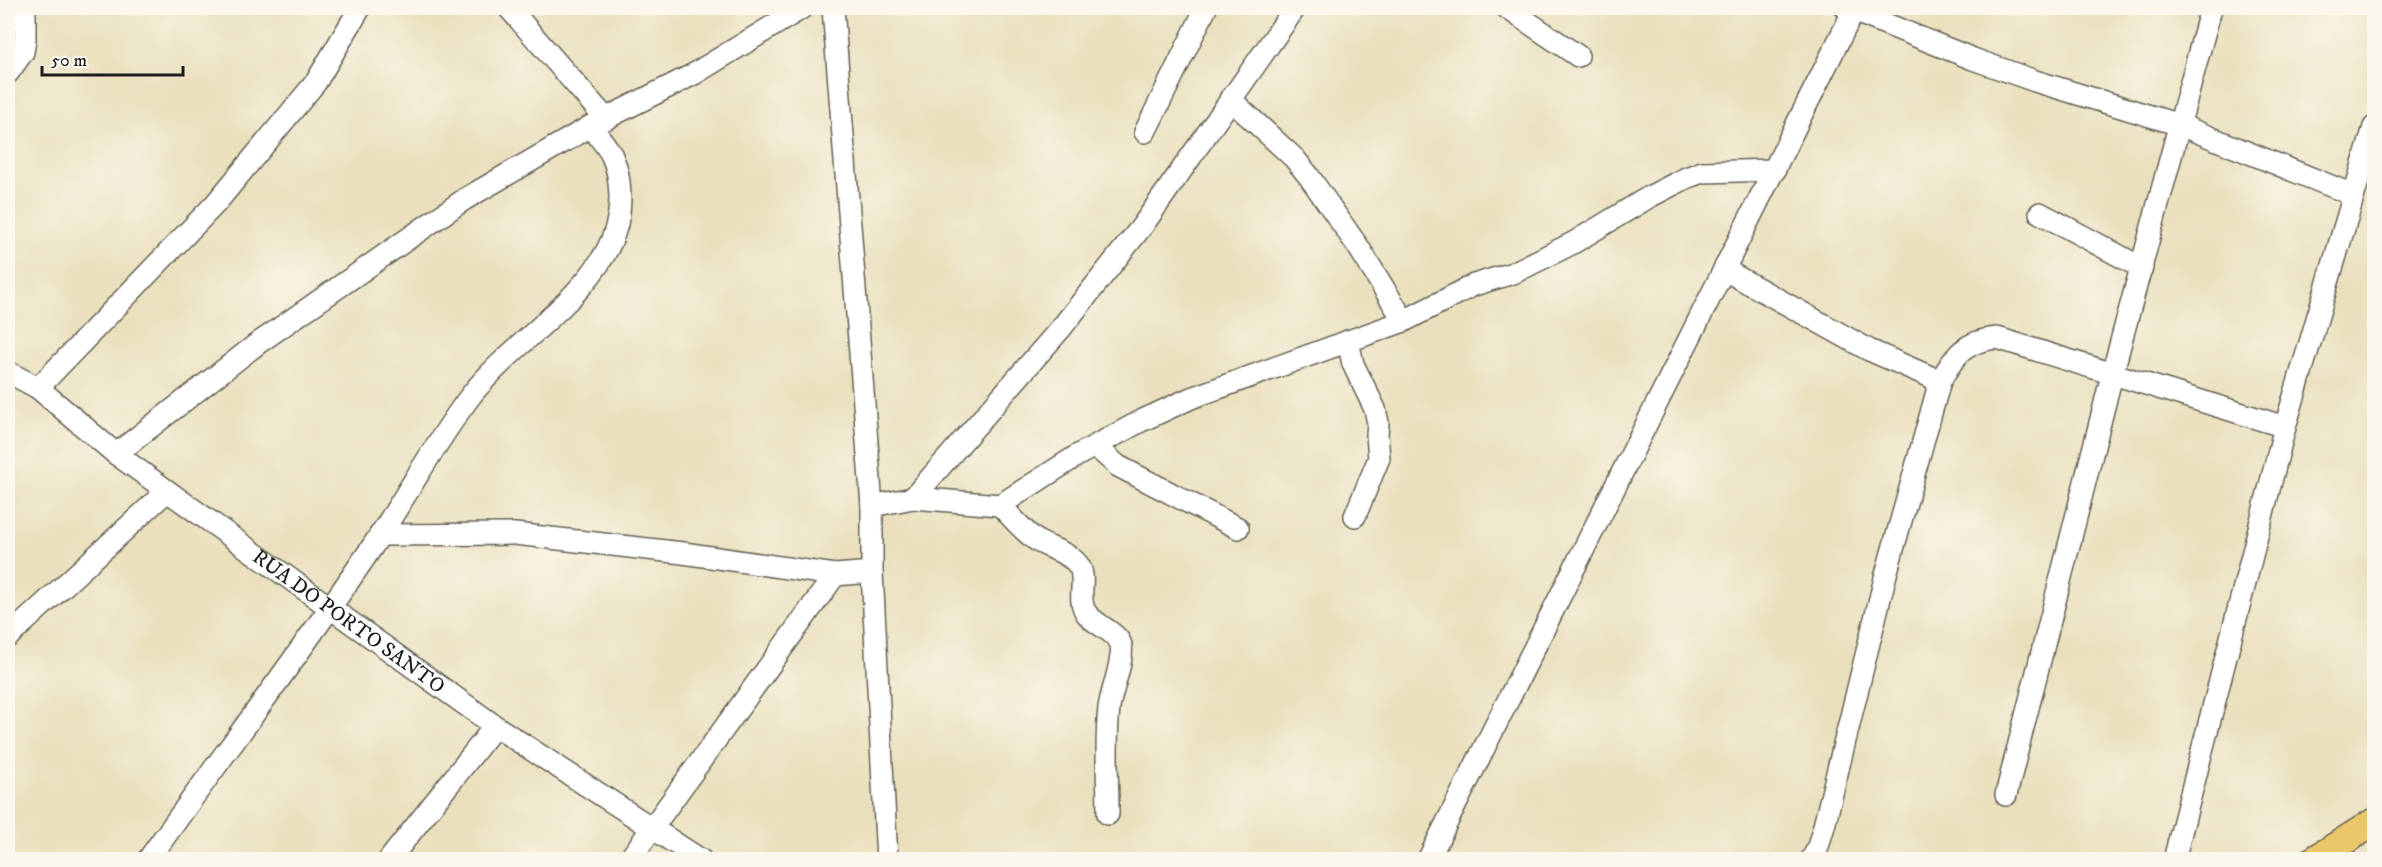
<svg xmlns="http://www.w3.org/2000/svg" width="2382" height="867" font-family="'IM FELL DW Pica',serif">
<style>
.lines{fill:none;stroke-linecap:round;stroke-linejoin:round}
.minor-casing{stroke:#646154;stroke-width:24}
.major-casing{stroke:#646154;stroke-width:30}
.minor{stroke:#fff;stroke-width:21}
.major{stroke:#eac769;stroke-width:27}
.labels{text-anchor:middle;stroke-width:6;stroke-linejoin:round;paint-order:stroke}
.street-label{font-size:21px;fill:#1c1c1c;stroke:#fbf7ec}
</style>
<rect width="100%" height="100%" fill="#fbf7ec"/>
<filter id="ink" filterUnits="userSpaceOnUse"><feTurbulence type="fractalNoise" baseFrequency=".0167" numOctaves="2"/><feDisplacementMap in="SourceGraphic" scale="12" xChannelSelector="R" yChannelSelector="G"/><feConvolveMatrix kernelMatrix="1 2 1 2 8 2 1 2 1" color-interpolation-filters="sRGB"/></filter>
<filter id="wash" filterUnits="userSpaceOnUse"><feTurbulence type="fractalNoise" baseFrequency=".008" numOctaves="4" result="noise"/><feDisplacementMap in="SourceGraphic" scale="24" xChannelSelector="R" yChannelSelector="G"/><feGaussianBlur stdDeviation="1.35" result="paint"/><feColorMatrix in="noise" values="0 0 0 0 0 0 0 0 0 0 0 0 0 0 0 0 0 1.4 0 .05"/><feComposite in="paint" operator="in"/></filter>
<g filter="url(#wash)">
<rect width="100%" height="100%" fill="#eae0bd"/>
</g>
<g filter="url(#ink)">
<g class="lines">
<defs>
<g id="minor">
<path d="M509,8L606,119"/>
<path d="M833,8L872,506V572L887,860"/>
<path d="M1507,8L1578,56"/>
<path d="M1846,8L1973,59L2035,81L2180,125L2353,195"/>
<path d="M8,73L23,52L25,40V8"/>
<path d="M1230,99L1294,158L1308,175L1359,248L1404,321"/>
<path d="M1145,132L1206,8"/>
<path d="M2040,213L2142,268"/>
<path d="M1725,270L1869,350L1940,381"/>
<path d="M1348,341L1353,364L1375,409L1378,423L1377,435L1379,458L1355,516"/>
<path id="s1" d="M8,372L38,388L116,454L495,726L701,860"/>
<path d="M38,388L216,203L316,82L360,8"/>
<path d="M1095,446L1118,466L1238,528"/>
<path d="M116,454L257,344L465,199L591,126L694,74L802,8"/>
<path d="M913,498L1000,505L1078,455L1141,421L1191,398L1404,321L1474,285L1513,273L1573,243L1649,197L1686,178L1702,172L1775,170"/>
<path d="M1000,505C1012,517 1022,530 1036,540C1049,549 1070,552 1079,566C1087,579 1077,597 1085,611C1092,624 1118,632 1121,645C1124,662 1111,690 1109,708C1105,743 1108,779 1108,814"/>
<path d="M872,506L913,498L1062,327L1143,225L1295,8"/>
<path d="M380,535L515,534L683,553L835,575"/>
<path d="M8,637L167,491"/>
<path d="M2006,795L2112,375L2211,8"/>
<path d="M148,860C225,752 307,645 380,535C411,488 438,438 472,394C512,343 596,293 615,231C622,209 622,178 612,156C607,145 597,136 591,126"/>
<path d="M389,860L495,726"/>
<path d="M629,860L835,575L872,572"/>
<path d="M1428,860L1855,8"/>
<path d="M1811,860L1817,850L1824,826L1885,578L1940,381C1955,355 1965,341 1997,338L2285,427"/>
<path d="M2174,860L2285,427L2374,127"/>
</g>
<path id="major" d="M2314,860L2374,822"/>
</defs>
<use href="#minor" class="minor-casing"/>
<use href="#major" class="major-casing"/>
<use href="#minor" class="minor"/>
<use href="#major" class="major"/>
</g>
</g>
<g class="labels">
<g class="street-label">
<text dy="7" stroke="none"><textPath href="#s1" startOffset="423">RUA DO PORTO SANTO</textPath></text>
</g>
</g>
<rect width="2382" height="867" fill="none" stroke="#fbf7ec" stroke-width="30"/>
<path d="M42 66v9h141v-9" fill="none" stroke="#1c1c1c" stroke-width="3"/>
<text x="51" y="66" font-size="18" fill="#1c1c1c" stroke="#fbf7ec" stroke-width="4.5" paint-order="stroke">50 m</text>
</svg>
